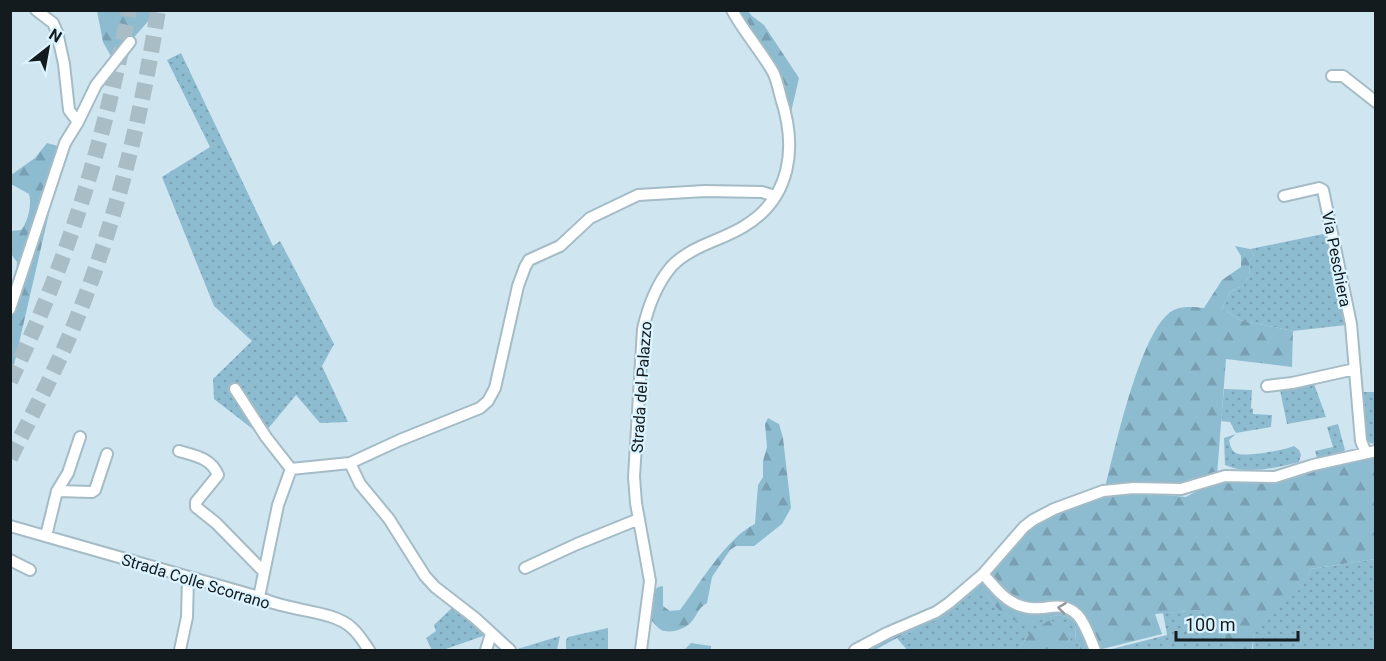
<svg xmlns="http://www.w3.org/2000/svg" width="1386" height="661" font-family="Roboto,sans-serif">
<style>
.grass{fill:url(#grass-dots)}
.forest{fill:url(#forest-firs)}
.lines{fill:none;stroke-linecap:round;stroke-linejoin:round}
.highway-tunnel{stroke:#a9bdc7;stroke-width:16;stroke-dasharray:16 8;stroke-linecap:butt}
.minor-casing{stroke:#a5bcc6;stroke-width:14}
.minor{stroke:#fff;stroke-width:10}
.oneway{stroke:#95989a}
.labels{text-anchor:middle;stroke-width:4.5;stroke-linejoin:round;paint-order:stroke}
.street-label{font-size:16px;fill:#131b1f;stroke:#dcf4ff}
</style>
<defs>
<pattern id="grass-dots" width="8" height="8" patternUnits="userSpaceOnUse" patternTransform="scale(1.5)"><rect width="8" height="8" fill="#8dbbd0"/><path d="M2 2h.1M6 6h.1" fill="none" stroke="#79a0b2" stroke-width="1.8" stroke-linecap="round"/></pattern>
<pattern id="forest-firs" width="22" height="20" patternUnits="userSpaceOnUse" patternTransform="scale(1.5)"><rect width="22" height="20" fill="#8dbbd0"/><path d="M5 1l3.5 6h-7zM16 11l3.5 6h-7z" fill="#79a0b2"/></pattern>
</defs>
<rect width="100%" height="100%" fill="#cfe6f1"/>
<path class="grass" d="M181,53L273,246L280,241L334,344L322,366L348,422L320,423L296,395L262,436L214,399L213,379L252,341L214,306L162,177L210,147L167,60Z
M1328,233L1346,325L1293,331L1240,320L1222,308L1230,292L1243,285L1249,276L1250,261L1254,255L1250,249Z
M1313,381L1326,417L1287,424L1280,390Z
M1224,389L1252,390L1251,408L1253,409V414L1272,415L1271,427L1236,433L1230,422L1221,421Z
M1361,392H1375V444L1370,443L1366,440Z
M1338,424L1345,450L1340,454L1317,458L1315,451L1333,447L1327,427Z
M1236,434L1229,440C1230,445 1231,450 1236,453C1244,458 1284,450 1294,446L1299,450L1301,455L1299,462C1276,468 1247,475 1225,465L1224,438Z
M1375,559V650H1253L1254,624C1276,609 1301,595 1311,569Z
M982,586C993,607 999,611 1021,618C1025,620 1030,622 1034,621C1052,617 1057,611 1075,621L1076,642L1079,645L1080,650H1068L1065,645L1071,638L1068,622L1029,634L1018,650H907L897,638C931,624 953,610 982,586Z
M455,605L486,635L443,650H432L426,638L436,631L434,625Z
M1201,610L1236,650H1108L1167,635L1163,613Z
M608,628V650H566V640L568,637Z
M560,636L557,650H514Z"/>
<path class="forest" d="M97,11H157L116,58H112L103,42Z
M732,11H748L752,16L764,25L799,78L789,121L773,73Z
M47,143L64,148L14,365L11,364L10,293L16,276L17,262L11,254L10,231L21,230C28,222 32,204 29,194L11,184V175L35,158Z
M1235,246L1250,249L1254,255L1250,261L1249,276L1243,285L1230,292L1222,308L1240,320L1293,331L1292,367L1226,359L1217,475L1175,487L1105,488C1114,453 1142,320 1176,309C1185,306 1196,307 1204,308L1222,280L1241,267V256Z
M768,418L779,424L783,438L791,508L782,524L754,546H736L730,550L712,577L707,603C698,608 698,614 692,621C686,629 671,634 661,630C658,628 654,623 651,620L654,591L658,587L663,586V606L670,611L680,610C699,585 727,537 755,524L758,485L763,477V461L767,447L765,424Z
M1375,455V559L1311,569C1301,596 1278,608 1255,624L1252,650H1236L1201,610L1155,614L1162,634L1098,650H1080L1079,645L1076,642L1075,621C1054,609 1049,620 1029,622C1008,625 991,603 982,587L953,609L927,625L897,638L875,650H860L980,584L988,583L983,574L1035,522L1103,494L1134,492L1186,497L1208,485L1223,480L1282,481L1296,475Z
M1048,621L1069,622L1071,638L1065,645L1068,650H1018L1029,634Z
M691,643L711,646V650H684Z"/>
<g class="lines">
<path class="highway-tunnel" d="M10,381C68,263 105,139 129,10
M10,458C31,417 52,377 70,335C114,231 141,121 158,10"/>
<defs>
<path id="minor" d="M1332,76H1343L1376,102
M78,122L96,85L130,42
M1284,196L1319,188L1323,190L1351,324L1361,441L1366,453
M10,309L65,143L78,122L69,110L64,64L57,32L53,23L36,10
M1267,386L1292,383L1355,369
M235,389L266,437L291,469L350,463L400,440L480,408L488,401L495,388L518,286L525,267L529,260L560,246L590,218L638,195L705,191L762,192L775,196
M179,451C196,456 211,458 218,475L196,502V507L216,523L263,571
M350,463L360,484L389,519L425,576L435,587L475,618L510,650
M57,491L92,492L95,490L107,454
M10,526L259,597C287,612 332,609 352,628C359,634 364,643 369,650
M46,536L57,491L68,473L80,437
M10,560L30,570
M525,568L577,544L639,519
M983,574C993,585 1003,599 1018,605C1028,609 1039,609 1050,607C1080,602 1085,627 1095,650
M259,597L278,505L291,469
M180,650L187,617L188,577
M486,650L491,634
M641,650L650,581L636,503L634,477L643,329C648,307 656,285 671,267C690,246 720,241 743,227C792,198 797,147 781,98C779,90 777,80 773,72C761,51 744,32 732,10
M855,650L887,633L936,612L949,603L983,574L1024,527L1033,520L1054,509L1103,491L1134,488L1181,489L1225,476L1275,477L1313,465L1376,451"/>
</defs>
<use href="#minor" class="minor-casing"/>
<use href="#minor" class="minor"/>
</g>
<defs><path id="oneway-chevron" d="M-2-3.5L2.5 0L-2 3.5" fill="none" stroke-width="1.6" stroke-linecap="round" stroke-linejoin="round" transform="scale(1.5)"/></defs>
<use class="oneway" href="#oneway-chevron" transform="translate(1062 608) rotate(-173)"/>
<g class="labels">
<g class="street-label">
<text transform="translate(1337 259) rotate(79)" y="6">Via Peschiera</text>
<text transform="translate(641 387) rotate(-86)" y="6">Strada del Palazzo</text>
<text transform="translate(196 581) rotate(17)" y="6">Strada Colle Scorrano</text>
</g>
</g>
<rect width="1386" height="661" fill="none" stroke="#131b1f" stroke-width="24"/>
<g transform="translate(48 48) rotate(31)" stroke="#dcf4ff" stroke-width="4.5" paint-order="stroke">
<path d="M0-4.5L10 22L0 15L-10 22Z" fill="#131b1f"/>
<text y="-9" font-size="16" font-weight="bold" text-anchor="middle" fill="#131b1f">N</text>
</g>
<path d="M1176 631v9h122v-9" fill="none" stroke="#131b1f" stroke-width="3"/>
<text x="1185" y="631" font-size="18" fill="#131b1f" stroke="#dcf4ff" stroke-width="4.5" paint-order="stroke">100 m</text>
</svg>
